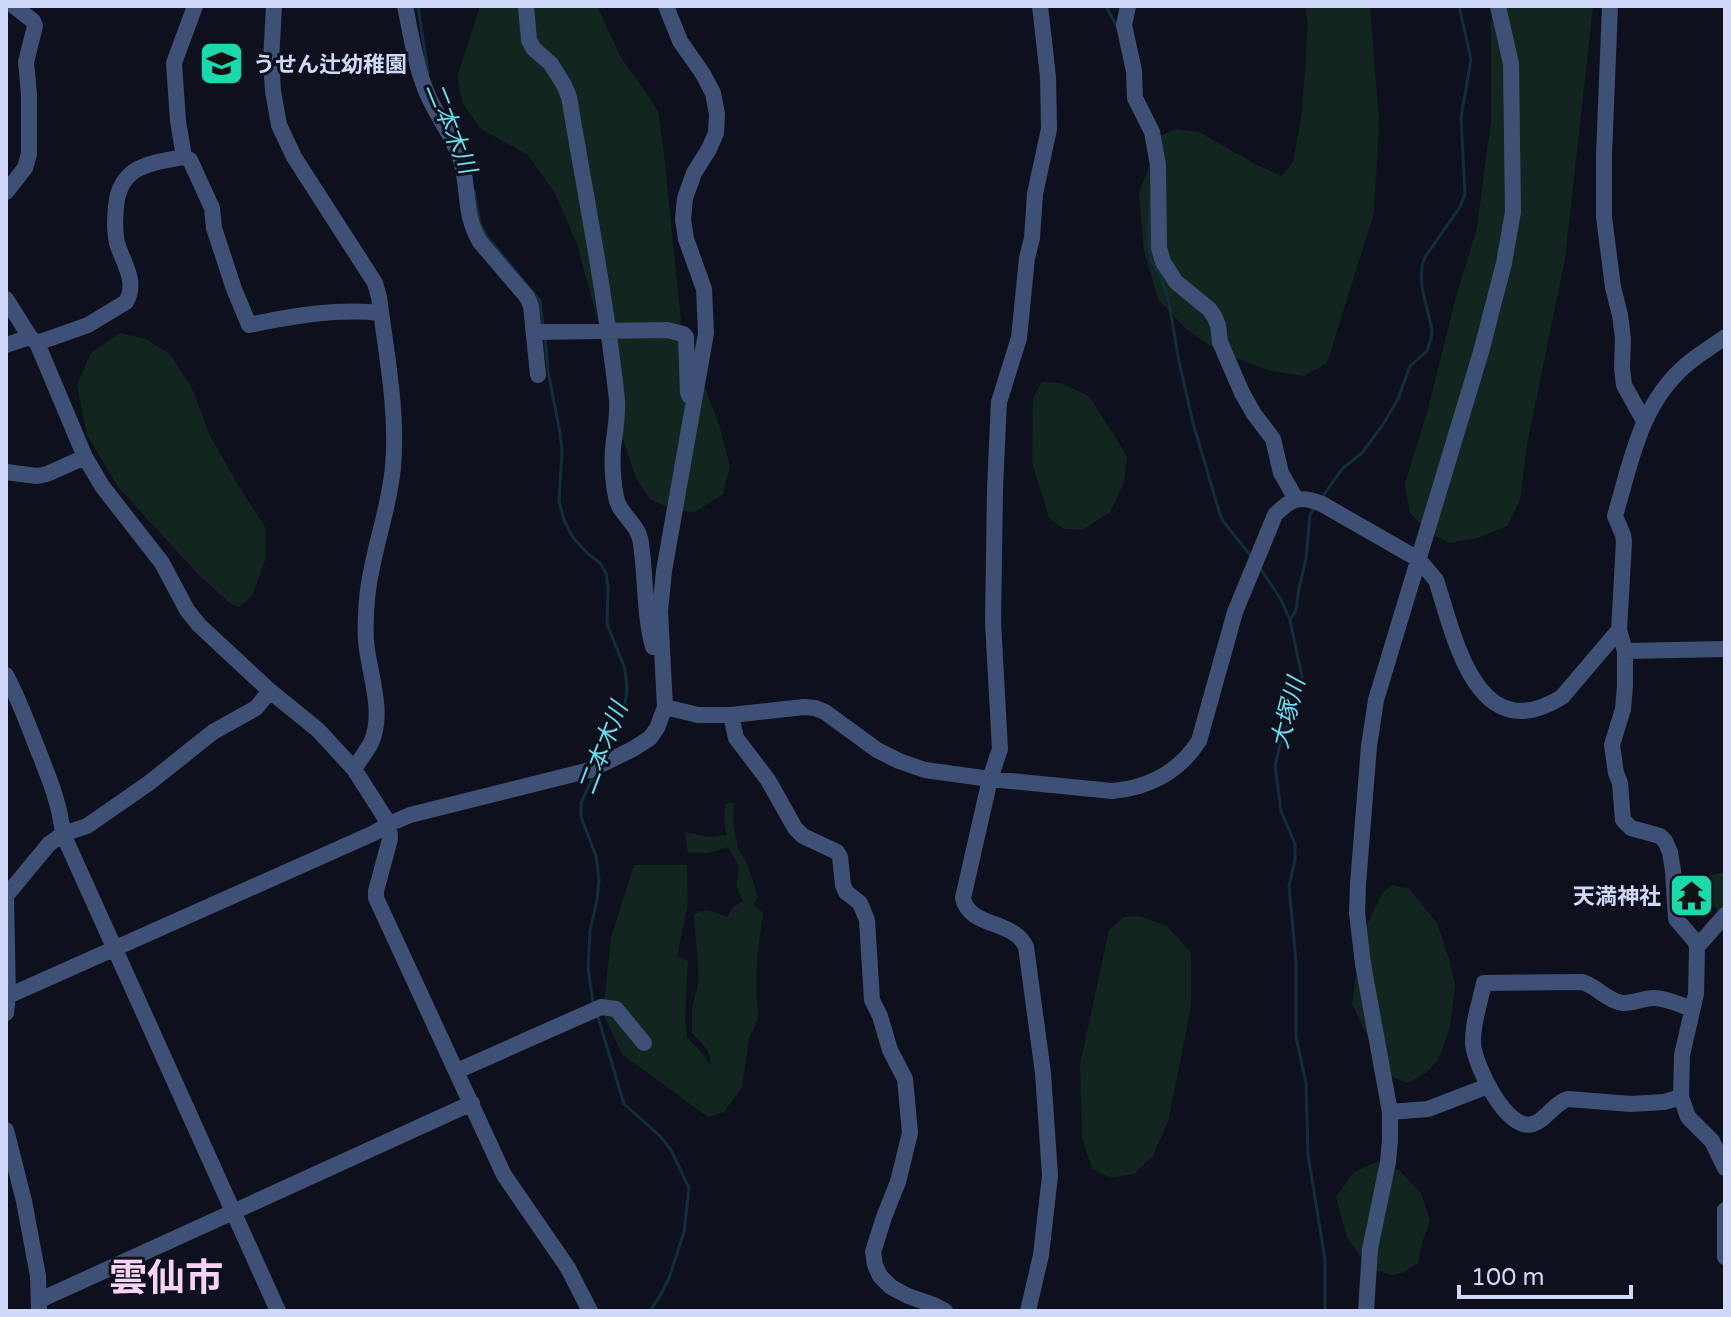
<svg xmlns="http://www.w3.org/2000/svg" width="1731" height="1317" font-family="'Varela Round','Noto Sans JP',sans-serif">
<style>
.green{fill:#12261f}
.lines{fill:none;stroke-linecap:round;stroke-linejoin:round}
.stream{stroke:#112e3a;stroke-width:3}
.minor{stroke:#3f5076;stroke-width:16}
.labels{text-anchor:middle;stroke-width:6;stroke-linejoin:round;paint-order:stroke}
.poi-label{font-size:22px;font-weight:bold;fill:#d0d9f9;stroke:#0e111d;text-anchor:start}
.water-label{font-size:24px;font-style:italic;fill:#6bdcec;stroke:#0e111d}
.town-label{font-size:38px;font-weight:bold;fill:#f9d2f8;stroke:#0e111d}
</style>
<rect width="100%" height="100%" fill="#0e111d"/>
<path class="green" d="M480,6H597L621,58L646,92L658,112L664,154L682,331L718,421L730,466L723,494L695,512L676,511L650,499L636,478L621,433L601,333L577,244L555,193L528,155L481,129L463,104L457,77Z
M1305,6H1370L1379,122L1374,213L1327,363L1304,376L1271,371L1219,352L1185,328L1158,299L1144,251L1139,194L1160,136L1175,129L1199,132L1255,164L1282,176L1293,162L1302,113L1308,25Z
M1489,6H1593L1565,259L1527,444L1520,500L1507,526L1478,538L1449,543L1428,532L1410,513L1405,484L1428,409L1456,297L1477,228L1491,121V16Z
M120,333L146,339L169,353L191,386L210,436L241,490L265,527L266,558L252,596L239,607L231,604L198,574L118,487L87,435L77,385L91,353Z
M1042,382L1060,383L1089,396L1127,456L1124,482L1110,512L1082,530L1064,529L1049,518L1032,462L1033,398Z
M729,802L734,804L733,823L738,848L748,866L758,897L754,904L763,913L757,958L756,996L759,1016L749,1039L742,1087L724,1112L708,1117L622,1054L603,1013L611,938L634,865H687L688,904L677,956L688,961L685,1015L687,1038L702,1053L710,1066C713,1052 701,1043 692,1033V1008L699,981L694,915C707,906 714,913 727,917L733,907L743,901L736,886L739,866L728,847L709,853H688L685,832L710,837L727,835L724,823L725,805Z
M1725,872V908L1717,911L1707,892L1710,889L1707,876Z
M1392,885L1409,889L1437,923L1449,959L1455,985L1450,1027L1438,1060L1427,1072L1408,1083L1394,1078L1379,1060L1352,1004L1361,937L1382,894Z
M1139,916L1167,926L1191,953V1006L1181,1058L1168,1121L1153,1156L1134,1174L1111,1178L1092,1169L1082,1137L1080,1065L1109,930L1124,917Z
M1377,1162L1399,1170L1421,1193L1430,1221L1423,1240L1418,1263L1402,1273L1392,1275L1370,1268L1347,1238L1336,1197L1354,1172Z"/>
<g class="lines">
<path class="stream" d="M418,6L428,73
M1106,6L1117,27
M474,191L480,224L488,238L540,301L543,326
M1151,196L1148,235L1151,261L1160,275L1169,302L1178,357L1193,423L1219,511L1223,521L1250,555
M545,337L548,371L560,433L562,451L559,501L564,520L572,536L586,552L600,563L606,573L608,587L607,624L625,669L627,688L625,705L603,755
M1323,496L1342,469L1362,453L1382,426L1398,399L1410,366L1427,351L1431,339L1432,330C1428,307 1415,279 1425,257L1460,207L1465,194L1461,118L1471,59L1459,6
M1260,568L1280,598L1290,620L1302,677L1300,693L1281,740L1275,766L1281,811L1295,844V860L1289,886L1296,962V1037L1306,1083L1308,1155L1325,1259V1311
M1290,620L1296,610L1299,588L1306,559L1310,515L1314,508
M593,1002L588,969L590,931L597,900L599,880L596,856L581,817V803L593,777
M598,1017L624,1104L660,1136L671,1150L689,1188L684,1232L669,1278L661,1294L650,1311"/>
<path class="minor" d="M274,6L271,61L273,91L279,125L294,157L375,283L379,297C386,352 398,412 393,467C389,512 371,554 367,599C366,612 365,628 366,641C369,675 385,711 371,743C366,752 359,761 354,769
M405,6C411,34 415,64 426,91C436,116 455,138 462,164C469,192 464,215 480,242L527,297L531,306L538,375
M526,6L529,40L533,48L551,64L564,85L569,97C586,198 606,298 617,400C618,417 615,431 613,448C612,463 613,482 616,497C619,515 639,523 641,544C646,578 644,614 653,647
M1128,6L1124,25L1134,71L1135,98L1152,132L1158,165L1159,248L1163,262L1176,282L1209,309L1214,316L1218,325L1220,342L1242,393L1254,414L1273,439L1281,473L1296,499
M1610,6L1604,155V217L1613,287L1620,315L1623,338L1622,368L1624,385L1644,421
M184,157L190,160L212,208L214,228L234,289L249,325C293,316 336,308 381,313
M6,192L25,168L29,154V94L26,62L35,26L33,21L14,6
M6,299L30,337L37,343L85,457L102,486L162,563L187,610L199,625L270,691L318,730L354,769L389,824L390,839L376,891V898L504,1175L568,1268L590,1311
M535,332L667,330L683,334L686,337L688,393L690,397
M1725,337C1712,347 1697,355 1685,366C1640,405 1631,462 1615,516L1623,535L1624,542L1619,630L1625,651V686L1623,709L1612,745L1616,773L1620,783L1623,820L1631,828L1660,836L1665,841L1670,852L1673,871L1676,919L1695,941L1697,947L1696,994L1682,1055L1681,1097L1688,1117L1712,1141L1725,1168
M37,343L88,325L126,302C138,282 123,263 117,243C114,230 115,219 116,206C120,165 151,163 184,157L178,121L174,63L195,6
M6,345L30,337
M6,472L37,476L47,474L85,457
M1625,651L1725,649
M6,675C19,699 28,725 38,750C49,778 60,804 63,834L278,1311
M665,707L698,715H731L804,707L815,708L825,712L877,750L899,761L925,770L990,779L1112,791C1148,788 1179,772 1199,741L1235,612L1275,515C1291,498 1300,495 1322,504L1418,559L1436,580C1455,638 1476,750 1562,697L1619,630
M731,715L736,738L768,780L795,828L803,836L837,852L840,857L843,885L846,892L860,903L867,920L872,1000L880,1016L890,1050L905,1079L910,1133L898,1182L884,1217L873,1252L875,1265L880,1276L891,1287L908,1296L934,1305L945,1311
M6,896L49,844L63,834L87,826L149,783L213,732L256,708L270,691
M1697,947L1725,915
M8,996L374,833L389,824L410,815L590,770L633,749L650,738L657,728L665,707L660,611L664,571L706,333L704,289L686,239L683,219L685,198L694,173L709,149L716,133L717,114L713,93L703,74L680,41L666,6
M6,1013L8,996L6,896
M457,1071L601,1007L616,1009L644,1043
M1681,1097L1664,1102L1631,1104L1568,1099C1554,1103 1545,1121 1533,1124C1506,1132 1475,1065 1473,1044C1472,1025 1480,1002 1484,983L1582,982C1597,986 1606,1000 1622,1003C1633,1004 1643,998 1654,998C1667,998 1680,1005 1692,1009
M1390,1112L1428,1109L1488,1086
M6,1130L24,1201L38,1276L39,1308
M1725,1210V1257
M40,1300L472,1103
M1028,1311L1041,1255L1050,1176L1043,1073L1026,947C1015,920 969,928 963,898L990,779L1000,749L993,622L995,489L998,422L999,402L1019,338L1027,258L1032,238L1035,194L1049,129L1048,77L1040,6
M1366,1311L1370,1249L1388,1162L1390,1140V1112L1363,964L1357,913L1358,884L1369,746L1376,700L1481,352L1504,263L1513,212L1511,64L1498,6"/>
</g>
<defs>
<symbol id="school-square" viewBox="-11 -11 22 22"><rect x="-9" y="-9" width="18" height="18" rx="4" fill="#1cd9ac" stroke="#0e111d"/><path d="M0-5L7-2L0 1L-7-2ZM-4 1L0 2.5L4 1V4Q0 6-4 4Z" fill="#111"/></symbol>
<symbol id="temple-square" viewBox="-11 -11 22 22"><rect x="-9" y="-9" width="18" height="18" rx="4" fill="#1cd9ac" stroke="#0e111d"/><path d="M0-6L5-2H3V0L6.5 2.5H4V6H1.5V3h-3V6H-4V2.5H-6.5L-3 0V-2H-5Z" fill="#111"/></symbol>
</defs>
<g fill-rule="evenodd">
<use href="#school-square" x="196" y="38" width="51" height="51"/>
<use href="#temple-square" x="1666" y="870" width="51" height="51"/>
</g>
<g class="labels">
<g class="poi-label">
<text x="253" y="72">うせん辻幼稚園</text>
<text x="1661" y="904" text-anchor="end">天満神社</text>
</g>
<g class="water-label">
<text transform="translate(451 128) rotate(68)" y="8">二本木川</text>
<text transform="translate(1288 713) rotate(-76)" y="8">大塚川</text>
<text transform="translate(603 748) rotate(-69)" y="8">二本木川</text>
</g>
<g class="town-label">
<text x="166" y="1291">雲仙市</text>
</g>
</g>
<rect width="1731" height="1317" fill="none" stroke="#d0d9f9" stroke-width="16"/>
<path d="M1459 1285v12h172v-12" fill="none" stroke="#d0d9f9" stroke-width="4"/>
<text x="1471" y="1285" font-size="24" fill="#d0d9f9" stroke="#0e111d" stroke-width="6" paint-order="stroke">100 m</text>
</svg>
